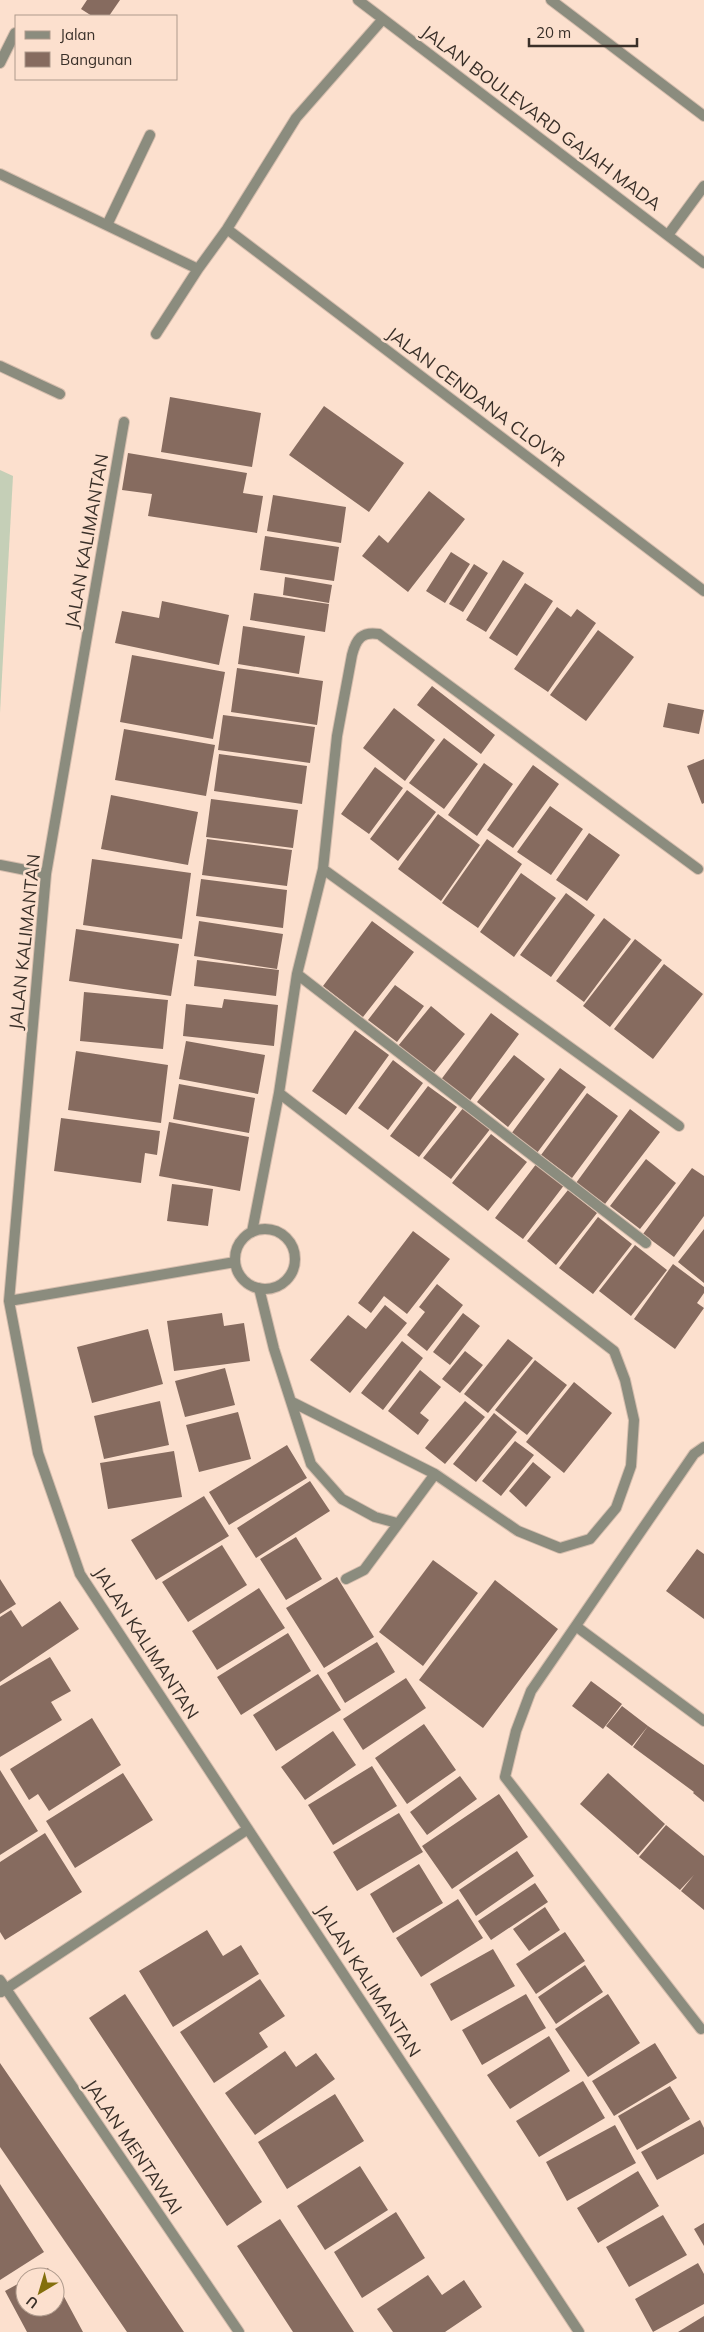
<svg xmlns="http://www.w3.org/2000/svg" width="704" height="2332" font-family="Mulish,sans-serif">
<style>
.green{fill:#c5cfb7}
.building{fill:#866b5f}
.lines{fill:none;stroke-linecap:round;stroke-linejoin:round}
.minor-casing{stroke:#d5bdad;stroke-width:12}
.minor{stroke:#8b8c7e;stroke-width:10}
.labels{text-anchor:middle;stroke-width:5;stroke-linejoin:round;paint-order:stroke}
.street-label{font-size:18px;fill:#3a3029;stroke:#fce0ce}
</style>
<rect width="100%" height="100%" fill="#fce0ce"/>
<path class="green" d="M0,470L13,476L0,713Z"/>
<path class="building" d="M87,0H120L109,16H92L81,9Z
M170,397L261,413L252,467L161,452Z
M324,406L404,463L369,512L289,455Z
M128,453L247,473L243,493L263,496L257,533L148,516L152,494L122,490Z
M429,491L465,519L408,592L362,556L379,535L388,543Z
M273,495L346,507L341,543L267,531Z
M265,536L339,547L334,581L260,570Z
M451,552L470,564L445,603L426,591Z
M503,560L524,573L486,632L466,620Z
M474,564L488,573L463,612L449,604Z
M285,577L332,585L329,603L283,595Z
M525,583L553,601L517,656L489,638Z
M254,593L329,604L325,632L250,620Z
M162,601L229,615L219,665L115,643L122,611L159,618Z
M557,607L571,617L577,609L596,623L548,692L514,669Z
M243,626L305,636L299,674L238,664Z
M598,630L634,657L586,721L550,695Z
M132,655L225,672L213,739L120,722Z
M237,668L323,681L317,725L231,712Z
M432,686L495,735L481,754L417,705Z
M668,703L704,710L699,734L663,727Z
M394,708L435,740L405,781L363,748Z
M223,715L315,727L310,763L218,750Z
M124,729L215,745L206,796L115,780Z
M444,738L478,764L444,809L409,783Z
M219,754L307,766L302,804L214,791Z
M704,759V803L702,804L687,766Z
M484,763L513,784L477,836L448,815Z
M533,765L559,784L513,848L487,830Z
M375,767L403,788L369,834L341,814Z
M407,790L436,812L398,861L370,839Z
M111,795L198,812L188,865L101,849Z
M211,799L298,810L293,848L206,837Z
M550,806L583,829L551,875L517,852Z
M438,814L480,845L441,901L398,869Z
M589,833L620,855L587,901L556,880Z
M207,839L292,850L287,886L202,875Z
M487,839L522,864L478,928L442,903Z
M92,859L191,873L182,939L83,925Z
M521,873L556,898L514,957L480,932Z
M201,879L287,890L283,928L196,916Z
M566,893L595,915L551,977L520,955Z
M604,918L631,939L584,1002L556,981Z
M199,921L283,934L277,969L194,956Z
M372,921L414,952L363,1017L323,986Z
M76,929L179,944L171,996L69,981Z
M635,939L662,960L610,1027L583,1006Z
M197,960L279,970L276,996L194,986Z
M664,964L703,994L653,1059L614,1029Z
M395,985L424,1006L397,1042L368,1020Z
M84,992L168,1000L163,1049L80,1041Z
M224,999L278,1005L274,1046L183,1036L186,1004L222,1008Z
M431,1006L465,1034L433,1074L398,1046Z
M491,1013L519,1034L469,1102L440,1081Z
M355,1030L389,1055L346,1115L312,1091Z
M186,1041L265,1055L258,1094L179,1079Z
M76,1051L168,1065L161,1123L68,1110Z
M514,1055L545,1079L508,1127L477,1102Z
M393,1060L423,1083L388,1130L358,1108Z
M560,1068L586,1087L537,1153L511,1134Z
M179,1084L255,1098L249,1133L173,1119Z
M428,1086L457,1107L419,1157L390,1136Z
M587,1093L618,1116L572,1178L541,1155Z
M464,1107L491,1128L451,1179L423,1158Z
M630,1109L660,1132L605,1204L576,1183Z
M61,1118L160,1131L157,1155L145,1153L141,1183L54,1171Z
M169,1122L249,1137L240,1191L159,1176Z
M491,1134L527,1162L488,1211L452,1183Z
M646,1159L676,1183L640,1229L610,1206Z
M537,1163L565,1184L523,1239L495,1218Z
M692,1168L704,1176V1216L674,1257L643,1234Z
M172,1184L213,1189L208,1226L167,1221Z
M568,1190L597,1213L556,1265L527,1241Z
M598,1217L632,1244L593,1294L559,1268Z
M704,1229V1283L678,1262Z
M413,1231L450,1259L407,1314L384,1296L371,1313L358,1303Z
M635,1245L667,1270L631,1316L599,1291Z
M673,1264L704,1287V1293L697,1303L704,1308L675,1349L634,1319Z
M437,1284L463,1305L427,1351L407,1335L425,1312L419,1307Z
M385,1305L407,1323L350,1393L310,1360L348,1315L366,1329Z
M222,1313L224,1326L244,1323L250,1361L174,1371L167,1321Z
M463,1313L480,1326L450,1365L433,1352Z
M148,1329L163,1384L92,1403L77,1347Z
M508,1339L533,1358L488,1413L464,1394Z
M402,1341L423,1358L383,1410L361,1393Z
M465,1351L483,1365L460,1393L442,1379Z
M535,1360L567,1385L527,1435L495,1410Z
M225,1368L235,1405L185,1417L175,1381Z
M420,1370L441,1387L420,1413L429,1420L418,1435L388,1411Z
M574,1382L612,1413L564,1473L526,1442Z
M160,1401L169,1445L104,1459L94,1416Z
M465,1401L485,1417L445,1464L425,1448Z
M238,1412L251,1459L199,1472L186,1425Z
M494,1413L517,1432L476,1482L453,1464Z
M515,1441L534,1455L501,1496L482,1481Z
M287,1445L307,1478L229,1525L209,1492Z
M174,1451L182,1497L108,1509L100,1463Z
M533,1462L551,1477L526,1507L509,1491Z
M310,1481L330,1511L256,1558L237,1528Z
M204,1496L229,1536L156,1580L131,1540Z
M296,1537L322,1579L286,1600L260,1559Z
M222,1545L247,1585L188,1622L162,1582Z
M697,1549L704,1554V1619L666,1591Z
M433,1560L478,1593L423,1666L379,1632Z
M337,1577L374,1637L324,1668L286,1608Z
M0,1579L16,1604L0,1614Z
M495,1580L558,1629L483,1728L419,1680Z
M259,1588L285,1628L217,1670L192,1631Z
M60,1601L79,1629L0,1682V1617L11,1610L22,1627Z
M288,1633L311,1671L241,1715L217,1677Z
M377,1642L395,1672L345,1703L327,1673Z
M50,1657L71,1691L51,1702L62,1720L0,1757V1686Z
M318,1674L341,1710L276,1751L253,1715Z
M406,1678L426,1708L363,1750L343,1719Z
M591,1681L622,1704L603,1729L572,1706Z
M622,1706L648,1726L632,1746L606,1726Z
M92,1718L121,1765L49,1811L38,1794L29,1800L10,1769Z
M424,1724L456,1770L407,1804L375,1758Z
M648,1726L704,1765V1802L693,1793L694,1792L633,1747Z
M333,1731L356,1765L305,1800L281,1767Z
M372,1766L397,1806L333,1845L308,1805Z
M0,1770L38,1831L0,1855Z
M123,1773L153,1820L75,1868L46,1821Z
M608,1773L665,1824L638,1855L580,1804Z
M460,1776L477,1799L427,1835L410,1812Z
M499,1794L528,1837L452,1889L422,1846Z
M399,1813L423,1852L357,1891L333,1852Z
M666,1825L704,1856V1910L681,1891L694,1875L680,1890L639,1857Z
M45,1833L82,1892L5,1940L0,1932V1862Z
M517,1851L534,1876L476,1916L459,1890Z
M419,1864L443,1903L393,1933L370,1894Z
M535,1883L548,1902L491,1940L478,1921Z
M458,1899L483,1938L421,1977L396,1938Z
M545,1907L560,1930L529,1951L513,1929Z
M207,1930L223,1956L241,1945L259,1974L173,2027L139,1971Z
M565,1932L585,1961L536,1994L516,1964Z
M493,1949L515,1986L451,2021L430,1984Z
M585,1965L603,1992L556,2024L538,1997Z
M260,1979L285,2016L259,2033L268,2047L214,2083L180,2032Z
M125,1994L262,2202L227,2226L89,2018Z
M526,1994L546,2028L482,2065L462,2030Z
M608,1994L640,2043L588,2077L555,2029Z
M549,2036L570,2071L510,2109L487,2075Z
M655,2043L677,2078L614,2116L592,2081Z
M285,2051L296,2067L316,2053L335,2079L255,2135L225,2093Z
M0,2063L127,2248L184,2332H127L88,2275L0,2147Z
M583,2081L605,2118L539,2157L516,2121Z
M670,2086L690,2119L637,2150L618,2116Z
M335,2094L364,2141L287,2189L258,2142Z
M700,2120L704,2128V2154L657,2180L641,2152Z
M615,2125L636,2163L567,2201L546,2162Z
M360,2166L388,2210L325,2250L297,2206Z
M638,2171L659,2206L598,2243L577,2208Z
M0,2184L44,2252L0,2280Z
M396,2212L425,2258L362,2298L334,2252Z
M663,2215L687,2255L629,2287L606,2247Z
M280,2219L354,2332H293L237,2246Z
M704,2223V2246L694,2229Z
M698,2263L704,2274V2304L653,2332L635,2299Z
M48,2268L53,2277H31Z
M428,2275L442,2295L464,2280L482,2307L445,2332H393L377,2309Z
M25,2280V2307H55V2280L83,2332H27L5,2291Z
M704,2316V2332H678Z"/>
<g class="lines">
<defs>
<path id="minor" d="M358,0L704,263
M551,0L704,116
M0,63L15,33
M0,174L198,269
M107,225L150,135
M227,229L704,591
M668,235L704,186
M156,334L198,269L227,229L296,118L383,19
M0,366L60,394
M124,422L46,874L9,1301L38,1453L80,1574L579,2332
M0,865L46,874
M323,869L679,1126
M297,974L646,1243
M279,1093L614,1351L625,1380L634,1420L631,1466L616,1508L590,1539L560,1548L518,1531L435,1474L292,1402
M235 1259a30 30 0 1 1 60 0a30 30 0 1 1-60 0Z
M252,1232L279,1093L297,974L323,869L337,736L352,655C356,639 362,631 379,634L698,869
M259,1288L274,1349L311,1464L342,1499L375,1517L397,1523
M9,1301L235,1262
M346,1579L364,1570L435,1474
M577,1627L704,1721
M0,1980L239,2332
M1,1992L248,1829
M701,2029L505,1777L516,1731L531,1691L694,1454L704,1447"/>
</defs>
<use href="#minor" class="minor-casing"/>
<use href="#minor" class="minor"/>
</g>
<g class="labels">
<g class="street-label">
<text transform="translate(541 118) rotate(37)" y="6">JALAN BOULEVARD GAJAH MADA</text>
<text transform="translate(476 397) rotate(37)" y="6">JALAN CENDANA CLOV'R</text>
<text transform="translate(87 541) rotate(-80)" y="6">JALAN KALIMANTAN</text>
<text transform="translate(25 942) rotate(-84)" y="6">JALAN KALIMANTAN</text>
<text transform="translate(146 1643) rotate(57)" y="6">JALAN KALIMANTAN</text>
<text transform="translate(368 1981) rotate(57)" y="6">JALAN KALIMANTAN</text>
<text transform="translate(133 2147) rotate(56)" y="6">JALAN MENTAWAI</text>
</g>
</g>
<rect x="15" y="15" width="162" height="65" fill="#fce0ce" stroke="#ae9a8c"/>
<rect x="25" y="31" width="25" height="8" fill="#8b8c7e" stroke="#ae9a8c"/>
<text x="60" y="40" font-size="15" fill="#3a3029">Jalan</text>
<rect x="25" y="52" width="25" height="15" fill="#866b5f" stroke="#ae9a8c"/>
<text x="60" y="65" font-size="15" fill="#3a3029">Bangunan</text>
<g transform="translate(40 2292) rotate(218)"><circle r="24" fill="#fce0ce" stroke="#ae9a8c"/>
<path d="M0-4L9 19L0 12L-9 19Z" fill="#846f0d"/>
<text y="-8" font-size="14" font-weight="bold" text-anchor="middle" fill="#3a3029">U</text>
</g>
<path d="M529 38v8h108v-8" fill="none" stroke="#3a3029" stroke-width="2.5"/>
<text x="536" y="38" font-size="15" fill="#3a3029" stroke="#fce0ce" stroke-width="4" paint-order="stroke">20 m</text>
</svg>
